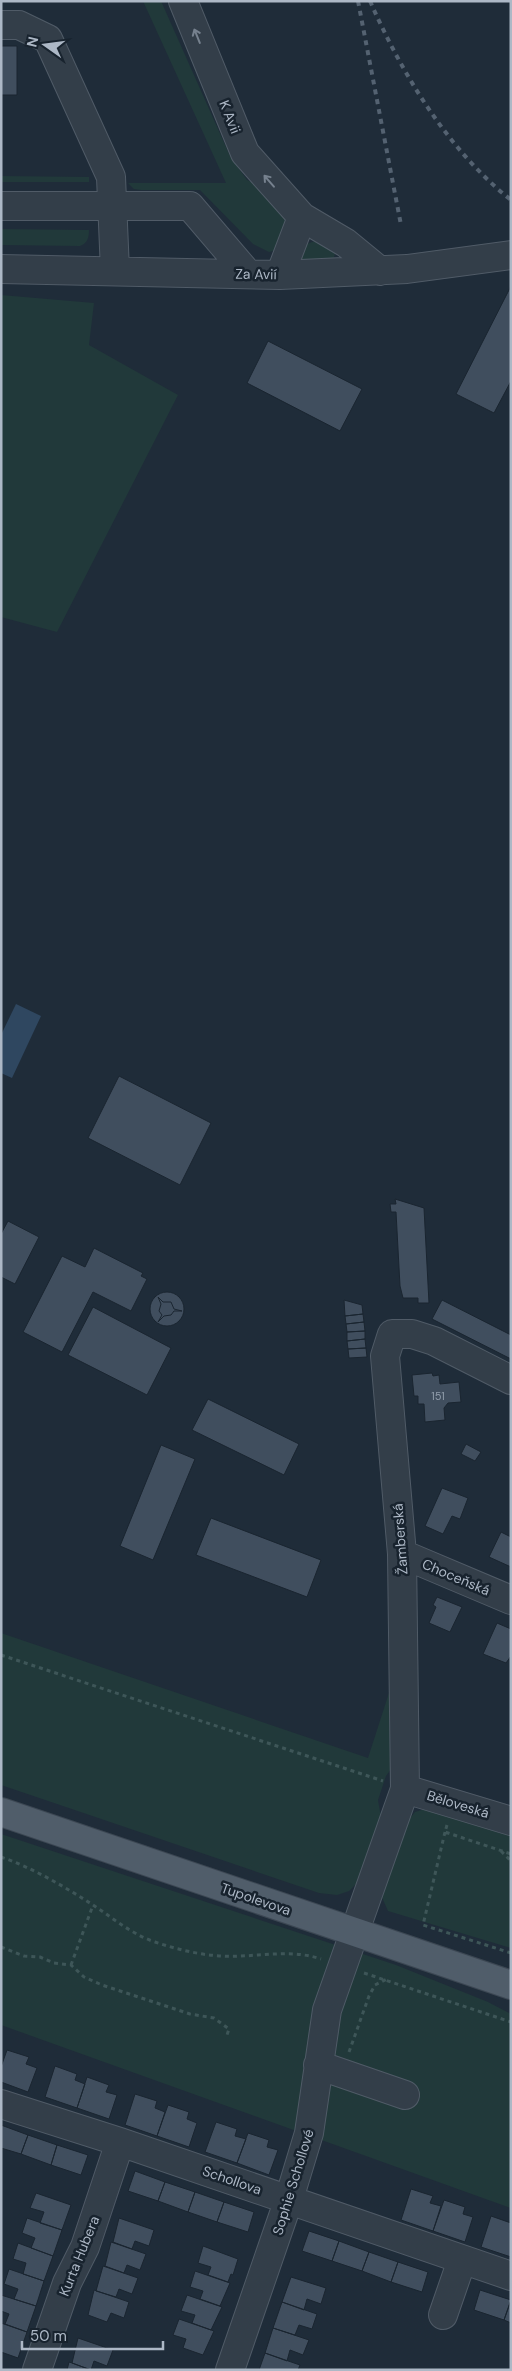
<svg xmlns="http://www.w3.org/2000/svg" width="512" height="2371" font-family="'DM Sans',sans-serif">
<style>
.green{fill:#21393a}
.water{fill:#2f4760}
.building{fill:#404e5e;stroke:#1a2530}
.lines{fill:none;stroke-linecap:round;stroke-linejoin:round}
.minor-casing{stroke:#505b67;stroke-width:30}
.major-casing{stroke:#3c4753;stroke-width:30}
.path{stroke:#3e5658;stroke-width:3;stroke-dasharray:4 4;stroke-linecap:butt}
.minor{stroke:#333e49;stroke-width:28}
.major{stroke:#505d6a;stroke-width:28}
.rail{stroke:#546271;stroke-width:4;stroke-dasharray:5 5;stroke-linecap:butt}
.oneway{stroke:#76818e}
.labels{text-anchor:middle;stroke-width:5;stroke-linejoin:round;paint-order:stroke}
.number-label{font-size:11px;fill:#929eac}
.street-label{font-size:14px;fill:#adb8c6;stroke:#18232e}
</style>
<rect width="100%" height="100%" fill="#1f2c39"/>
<path class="green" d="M143,1H161L230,156L247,180L255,183L286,217L289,232L280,249L269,252L253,244L200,190H141L134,189L128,183H226Z
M1,176L89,177V182H1Z
M1,229L89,230C89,237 88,243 80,246L1,245Z
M318,240L333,246L335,254L333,260L299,262L301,246Z
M1,295L94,303L89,345L178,395L57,632L1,617Z
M1,1633L368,1758L396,1671V1762L386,1776L378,1800L382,1823L362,1878L349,1891L337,1895L319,1893L1,1785Z
M428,1808L511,1831V1948L388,1911L380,1893L407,1822L415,1812Z
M1,1834L396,1965L488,2002L511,2014V2208L1,2025Z"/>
<path class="water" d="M16,1004L41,1016L12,1078L1,1073V1035Z"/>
<path class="building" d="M1,46H17V95H1Z
M511,286V381L494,413L456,394Z
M268,341L362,389L340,431L247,383Z
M119,1076L211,1123L180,1185L88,1138Z
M395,1199L424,1208L429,1303H418V1298H403L400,1286L396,1212H391L390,1204H396Z
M8,1221L39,1237L15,1284L1,1277V1234Z
M94,1248L143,1273L141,1276L147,1279L131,1311L93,1292L62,1352L23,1332L62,1256L85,1267Z
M150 1309a17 17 0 1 1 34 0a17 17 0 1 1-34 0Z
M158,1297L163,1302H171L174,1309L182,1311H174L171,1315L164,1316L158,1322L162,1315L159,1311L161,1304Z
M344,1300L362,1305L363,1314L345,1316Z
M442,1300L511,1335V1359L432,1319Z
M93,1307L171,1348L147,1395L68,1355Z
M363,1314L364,1322L346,1324L345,1316Z
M364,1322L365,1331L347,1332L346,1324Z
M365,1331V1339L347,1341V1332Z
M365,1339L366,1348L348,1349L347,1341Z
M366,1348L367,1357L349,1358L348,1349Z
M432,1373L433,1376L439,1375L440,1384L459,1382L461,1402L448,1403L444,1408L445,1420L425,1422L424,1404H418V1396H414L412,1375Z
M208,1399L299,1444L284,1475L192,1430Z
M466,1444L481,1452L475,1461L461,1454Z
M161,1445L195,1459L153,1560L120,1546Z
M442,1488L468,1498L460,1519L452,1516L443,1534L425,1526Z
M211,1518L321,1560L307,1597L196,1555Z
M501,1532L511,1537V1567L489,1557Z
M437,1597L462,1607L450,1632L429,1623L436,1607L433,1605Z
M497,1623L511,1629V1656L506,1663L483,1654Z
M7,2050L29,2057L26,2064L37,2068L28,2092L1,2082V2067Z
M55,2066L77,2074L75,2080L85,2084L77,2108L45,2097Z
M87,2077L109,2085L106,2092L117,2095L109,2119L77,2108Z
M135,2094L157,2101L155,2108L165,2112L157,2136L125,2125Z
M168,2105L189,2112L187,2119L197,2123L189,2147L157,2136Z
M216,2122L237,2129L235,2136L246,2139L237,2163L205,2152Z
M1,2125L28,2135L21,2154L1,2148Z
M248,2133L269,2140L267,2147L278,2150L269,2175L237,2163Z
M28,2135L57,2145L51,2165L21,2154Z
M57,2145L88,2155L81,2175L51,2165Z
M135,2171L165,2182L158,2201L128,2191Z
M165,2182L195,2192L188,2212L158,2201Z
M411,2189L433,2196L430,2203L441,2206L433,2231L401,2220Z
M195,2192L224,2202L217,2222L188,2212Z
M36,2193L71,2205L62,2230L40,2223L44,2212L30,2208Z
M444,2200L465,2207L463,2214L473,2217L465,2242L433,2231Z
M224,2202L254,2212L248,2232L217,2222Z
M491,2216L511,2223V2257L481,2247Z
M27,2218L62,2230L53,2256L31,2248L35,2238L22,2233Z
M119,2218L154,2230L149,2246L135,2241L132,2249L113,2242Z
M309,2231L339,2241L332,2261L302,2251Z
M339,2241L369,2252L362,2271L332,2261Z
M111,2242L146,2254L140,2270L127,2265L124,2273L105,2266Z
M18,2243L53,2256L44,2281L23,2274L26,2263L13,2259Z
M203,2246L238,2259L233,2275L231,2274L228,2282L208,2275L211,2267L198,2263Z
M369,2252L398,2262L391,2282L362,2271Z
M398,2262L428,2272L422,2292L391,2282Z
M103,2266L138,2278L132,2294L119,2289L116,2297L96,2291Z
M9,2269L44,2281L36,2306L14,2299L18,2289L4,2284Z
M195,2271L230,2283L220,2306L200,2299L203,2291L190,2287Z
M291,2277L326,2288L321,2304L307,2299L304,2310L282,2302Z
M94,2290L129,2302L124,2318L111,2313L107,2322L88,2315Z
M480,2290L511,2300L504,2320L474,2310Z
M1,2295L36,2306L27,2332L5,2324L9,2314L1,2311Z
M187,2295L222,2307L211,2330L192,2323L195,2315L181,2311Z
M511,2300V2323L504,2320Z
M282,2302L317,2314L312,2329L299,2325L295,2335L273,2328Z
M179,2319L214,2331L203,2355L183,2348L186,2339L173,2335Z
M1,2323L27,2332L18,2358L1,2352Z
M273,2328L309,2340L303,2355L290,2350L287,2361L265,2353Z
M78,2338L113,2350L107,2366L94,2361L91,2370L72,2363Z
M265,2353L300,2365L298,2370H259Z
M69,2362L72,2363L91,2370H67Z"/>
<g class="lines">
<defs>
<path id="minor" d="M183,1L245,153L302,217L346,243L380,271
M1,25H19L48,39L111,177L115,271
M1,206H190L248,274
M1,269L280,275L407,269L511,255
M280,275L302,217
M402,1554L511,1600
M405,1789L511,1821
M318,2065L405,2095
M1,2104L120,2142L511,2276
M443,2315L462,2260
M37,2370L67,2283L85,2247L120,2142
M230,2370L289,2199L309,2133L327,2010L405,1789L402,1554L385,1356L392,1334H412L434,1341L511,1380"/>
<path id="major" d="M1,1812L511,1985"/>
</defs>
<use href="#minor" class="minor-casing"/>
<use href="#major" class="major-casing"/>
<path class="path" d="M1,1655L383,1781
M447,1825L445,1832L511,1854
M445,1832L423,1925L511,1953
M501,1851L511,1861
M1,1857C33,1868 65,1887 93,1905C113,1918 131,1934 155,1942C176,1949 199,1955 222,1956C255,1958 288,1948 321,1959
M1,1947L24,1956L40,1957L54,1963L71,1965L84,1977L102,1985L190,2014L214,2018L229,2029L227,2035
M71,1965L93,1905
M364,1973L511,2022
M349,2052L369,1996L375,1985L387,1979"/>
<use href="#minor" class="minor"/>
<use href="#major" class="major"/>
<path class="rail" d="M358,1L401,225
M370,1C402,74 448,150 511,200"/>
</g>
<defs><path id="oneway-shaft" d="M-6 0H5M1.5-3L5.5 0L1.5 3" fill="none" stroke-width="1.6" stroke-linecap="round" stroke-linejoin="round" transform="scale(1.25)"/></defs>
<g class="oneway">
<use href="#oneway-shaft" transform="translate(197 36) rotate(-112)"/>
<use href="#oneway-shaft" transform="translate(269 181) rotate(-131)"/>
</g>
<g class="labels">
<g class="number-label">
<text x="438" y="1400">151</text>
</g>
<g class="street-label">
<text transform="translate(230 117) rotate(68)" y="5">K Avii</text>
<text transform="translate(256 274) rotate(1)" y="5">Za Avií</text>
<text transform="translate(400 1539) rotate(-94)" y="5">Žamberská</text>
<text transform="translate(456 1577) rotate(23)" y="5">Choceňská</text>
<text transform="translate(458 1804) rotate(17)" y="5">Běloveská</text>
<text transform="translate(256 1899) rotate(19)" y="5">Tupolevova</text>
<text transform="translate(232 2180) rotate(19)" y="5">Schollova</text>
<text transform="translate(293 2182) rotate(-73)" y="5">Sophie Schollové</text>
<text transform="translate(79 2256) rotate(-68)" y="5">Kurta Hubera</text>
</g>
</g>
<rect width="512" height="2371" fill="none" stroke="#adb8c6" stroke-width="5"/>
<g transform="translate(45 45) rotate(284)" stroke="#18232e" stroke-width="4" paint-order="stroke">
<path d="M0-4L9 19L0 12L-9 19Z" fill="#adb8c6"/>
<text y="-8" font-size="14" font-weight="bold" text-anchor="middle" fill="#adb8c6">N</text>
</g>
<path d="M22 2341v8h141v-8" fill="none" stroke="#adb8c6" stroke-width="2.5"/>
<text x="30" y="2341" font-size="15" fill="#adb8c6" stroke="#18232e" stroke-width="4" paint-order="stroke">50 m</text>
</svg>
